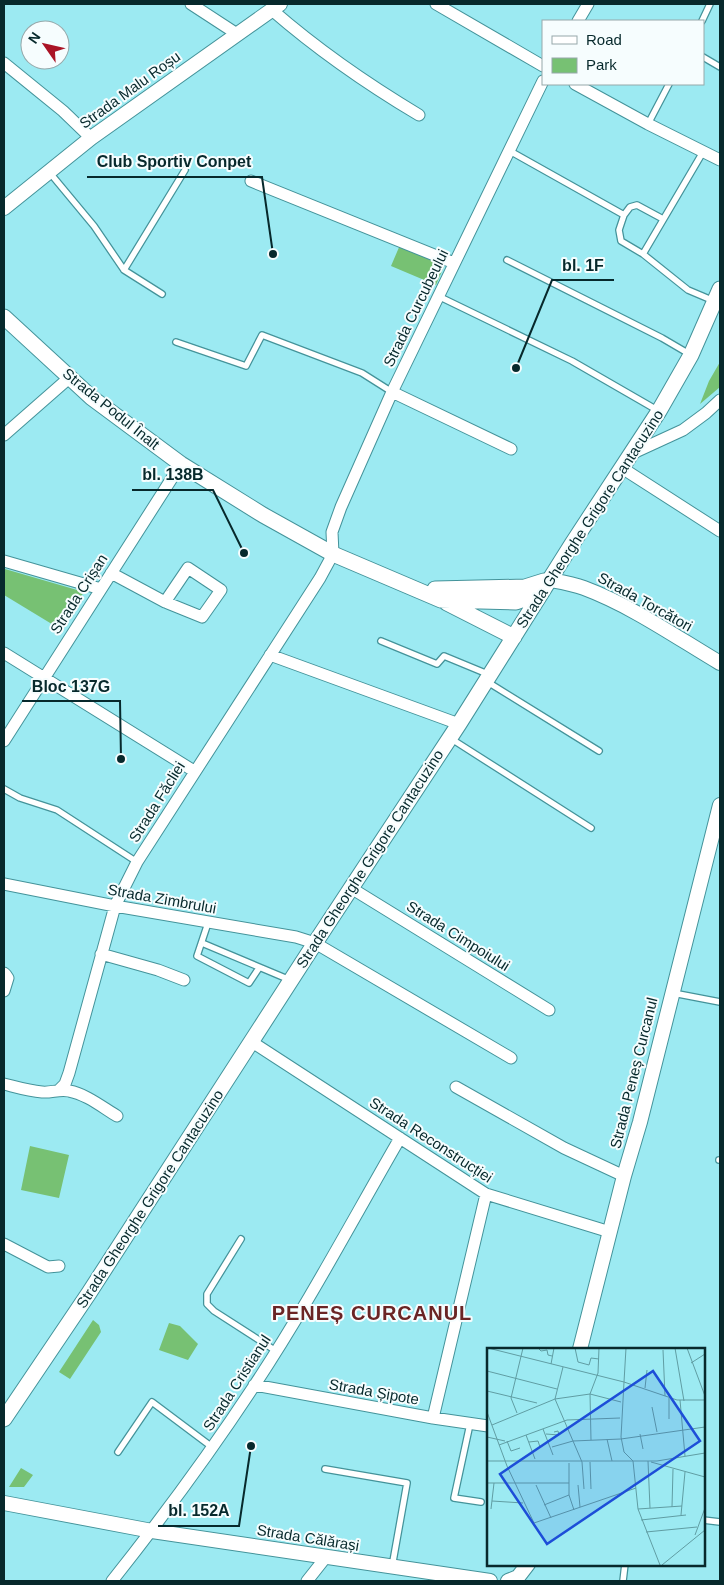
<svg xmlns="http://www.w3.org/2000/svg" width="724" height="1585" font-family="Arial,sans-serif">
<style>
.green{fill:#77c173}
.lines{fill:none;stroke-linecap:round;stroke-linejoin:round}
.service-casing{stroke:#44939a;stroke-width:8}
.minor-casing{stroke:#44939a;stroke-width:13}
.tertiary-casing{stroke:#44939a;stroke-width:16}
.secondary-casing{stroke:#44939a;stroke-width:17}
.service{stroke:#fff;stroke-width:5.5}
.minor{stroke:#fff;stroke-width:11}
.tertiary{stroke:#fff;stroke-width:14}
.secondary{stroke:#fff;stroke-width:15}
.labels{text-anchor:middle;stroke-width:4;stroke-linejoin:round;paint-order:stroke}
.street-label{font-size:15px;fill:#07292c;stroke:#f6fdfe}
.district-label{font-size:20px;font-weight:bold;letter-spacing:1px;fill:#6a2525;stroke:#f6fdfe}
.inset-road{fill:none;stroke:#609da3;stroke-width:1}
.view{fill:#1d4ed8;fill-opacity:0.15;stroke:#1d4ed8;stroke-width:2.5}
.inset-edge{fill:none;stroke:#07292c;stroke-width:2.5}
.leader{fill:none;stroke:#07292c;stroke-width:2}
.callout-dot{fill:#07292c;stroke:#f6fdfe;stroke-width:2}
.callout-label{font-size:16px;text-anchor:middle;font-weight:bold;fill:#07292c;stroke:#f6fdfe;stroke-width:4;stroke-linejoin:round;paint-order:stroke}
</style>
<rect width="100%" height="100%" fill="#9ceaf2"/>
<path class="green" d="M400,245L445,264L436,285L391,266Z
M720,362V387L700,404L709,381Z
M5,569L84,592L60,629L4,595V571Z
M30,1146L69,1155L59,1198L21,1190Z
M93,1320L99,1325L101,1332L70,1379L59,1372Z
M169,1323L180,1326L198,1344L188,1360L159,1350Z
M21,1468L33,1475L24,1487H9Z"/>
<g class="lines">
<defs>
<path id="service" d="M702,21L710,4
M703,57L720,67
M648,124L669,84
M508,150L624,215
M50,173L94,226L124,270L162,294
M663,219L637,205L630,207L624,215L619,230L621,241L643,254L688,290L714,301
M643,254L703,152
M507,260L662,338L691,355
M124,270L185,170
M438,296L572,361L657,410
M176,342L246,366L262,335L362,373L392,392
M381,641L437,664L444,656L490,675
M486,681L599,751
M450,738L591,828
M4,789L20,798L57,810L137,862
M208,923L197,956L249,983L259,968
M202,943L290,980
M673,993L720,1002
M719,1160H720
M241,1239L207,1294V1304L214,1311L276,1351
M470,1424L454,1498L481,1502
M118,1452L152,1402L212,1447
M325,1469L407,1483L392,1567
M703,1520L720,1522
M623,1581L625,1564"/>
<path id="minor" d="M191,4L237,34
M436,4L543,66
M272,10C318,50 367,84 419,115
M578,21L588,4
M4,63L63,111L91,138
M575,84L648,124L720,160
M251,181L454,263
M392,392L511,449
M4,435L69,378
M633,453L683,430L706,413L720,400
M622,468L720,531
M4,561L101,589
M111,573L165,602L202,617L221,590L188,568L165,602
M4,653L194,771
M270,655L459,724
M4,741L181,464
M4,884L115,906L296,937L315,943L511,1058
M351,888L549,1010
M101,954L158,970L184,980
M4,973L6,975L8,978L4,991
M252,1042L486,1194L610,1232
M4,1084C16,1087 29,1091 42,1092C51,1093 59,1089 69,1091C86,1094 102,1107 117,1116
M456,1087L564,1148L624,1176
M59,1090L65,1084L69,1073L115,906L137,862L320,578L333,554L332,532L341,507L392,392L543,81
M4,1244L48,1267L59,1266
M254,1385L433,1418L488,1426
M433,1418L486,1194
M112,1581C162,1518 210,1453 254,1386C307,1306 352,1221 400,1138
M307,1581L326,1557"/>
<path id="tertiary" d="M4,208L91,138L280,4
M550,580C561,582 573,584 584,588C632,606 676,637 720,663
M580,1349L624,1176L640,1122L720,805
M4,1503L152,1531L490,1581
M508,1581L518,1577L528,1564"/>
<path id="secondary" d="M4,317L92,398L181,464L263,515L333,554L441,600L516,602L530,597L541,587
M435,589L525,587L544,581
M447,603L514,637
M4,1419L89,1293L315,943L459,724L572,544L659,411L691,355L720,289"/>
</defs>
<use href="#service" class="service-casing"/>
<use href="#minor" class="minor-casing"/>
<use href="#tertiary" class="tertiary-casing"/>
<use href="#secondary" class="secondary-casing"/>
<use href="#service" class="service"/>
<use href="#minor" class="minor"/>
<use href="#tertiary" class="tertiary"/>
<use href="#secondary" class="secondary"/>
</g>
<g class="labels">
<g class="street-label">
<text transform="translate(130 90) rotate(-36)" y="5">Strada Malu Roșu</text>
<text transform="translate(416 308) rotate(-64)" y="5">Strada Curcubeului</text>
<text transform="translate(111 409) rotate(39)" y="5">Strada Podul Înalt</text>
<text transform="translate(590 519) rotate(-57)" y="5">Strada Gheorghe Grigore Cantacuzino</text>
<text transform="translate(79 594) rotate(-57)" y="5">Strada Crișan</text>
<text transform="translate(645 602) rotate(29)" y="5">Strada Torcători</text>
<text transform="translate(157 802) rotate(-58)" y="5">Strada Făcliei</text>
<text transform="translate(370 859) rotate(-57)" y="5">Strada Gheorghe Grigore Cantacuzino</text>
<text transform="translate(162 899) rotate(10)" y="5">Strada Zimbrului</text>
<text transform="translate(458 936) rotate(32)" y="5">Strada Cimpoiului</text>
<text transform="translate(634 1073) rotate(-76)" y="5">Strada Peneș Curcanul</text>
<text transform="translate(431 1140) rotate(33)" y="5">Strada Reconstrucției</text>
<text transform="translate(150 1199) rotate(-57)" y="5">Strada Gheorghe Grigore Cantacuzino</text>
<text transform="translate(237 1383) rotate(-57)" y="5">Strada Cristianul</text>
<text transform="translate(374 1392) rotate(10)" y="5">Strada Șipote</text>
<text transform="translate(308 1538) rotate(9)" y="5">Strada Călărași</text>
</g>
<g class="district-label">
<text x="372" y="1320">PENEȘ CURCANUL</text>
</g>
</g>
<g transform="translate(487 1348)">
<rect width="218" height="218" fill="#9ceaf2"/>
<path class="inset-road" d="M1,0L137,34L134,89L137,104L146,113M51,0L54,3L60,2L61,7L65,8M88,0L91,14L102,17L104,10L112,11M139,0L137,34L190,52H218M143,0H190M188,0L197,53M200,0L218,48M176,2L178,48M204,15L218,6M64,16L67,0M76,19L68,51L95,114L97,141M0,23L70,41M158,40L160,22M0,43L50,55M193,52L198,108M165,59L170,84M0,64L20,118L47,175L149,140M30,65L24,50L36,0M182,71V50M5,77L68,51L103,46L134,54M56,81L66,107M59,86L72,87L71,83L67,84M153,86L156,101M39,87L48,111M0,89L18,93M120,91L125,113M104,92L103,46L111,25L112,0M20,93L24,103L33,100M42,94L51,93L53,99M12,97L80,72L133,70M65,99L86,93L134,91L218,79M0,113H170L218,105M146,113L151,161L173,217M161,113L163,160M103,114L104,141M164,114L218,129M82,115V147L87,162M0,135H82M49,137L64,170M91,137L93,159M5,153L36,155M57,157L82,147M185,159L186,121M4,161L7,135M151,161L195,158M194,167L198,124M154,172L199,167M159,184L210,179M208,187L218,160M175,217L218,182"/>
<path class="view" d="M166,23L213,93L60,196L13,126Z"/>
<rect width="218" height="218" class="inset-edge"/>
</g>
<path class="leader" d="M273 254L262 177H87M516 368L552 280H614M244 553L213 490H132M121 759L120 701H22M251 1446L239 1526H158"/>
<g class="callout-dot">
<circle cx="273" cy="254" r="5"/>
<circle cx="516" cy="368" r="5"/>
<circle cx="244" cy="553" r="5"/>
<circle cx="121" cy="759" r="5"/>
<circle cx="251" cy="1446" r="5"/>
</g>
<g class="callout-label">
<text x="174" y="167">Club Sportiv Conpet</text>
<text x="583" y="271">bl. 1F</text>
<text x="173" y="480">bl. 138B</text>
<text x="71" y="692">Bloc 137G</text>
<text x="199" y="1516">bl. 152A</text>
</g>
<rect width="724" height="1585" fill="none" stroke="#07292c" stroke-width="10"/>
<rect x="542" y="20" width="162" height="65" fill="#f6fdfe" stroke="#96a8aa"/>
<rect x="552" y="36" width="25" height="8" fill="#ffffff" stroke="#96a8aa"/>
<text x="586" y="45" font-size="15" fill="#07292c">Road</text>
<rect x="552" y="58" width="25" height="15" fill="#77c173" stroke="#96a8aa"/>
<text x="586" y="70" font-size="15" fill="#07292c">Park</text>
<g transform="translate(45 45) rotate(304)"><circle r="24" fill="#f6fdfe" stroke="#96a8aa"/>
<path d="M0-4L9 19L0 12L-9 19Z" fill="#aa1426"/>
<text y="-8" font-size="14" font-weight="bold" text-anchor="middle" fill="#07292c">N</text>
</g>
</svg>
